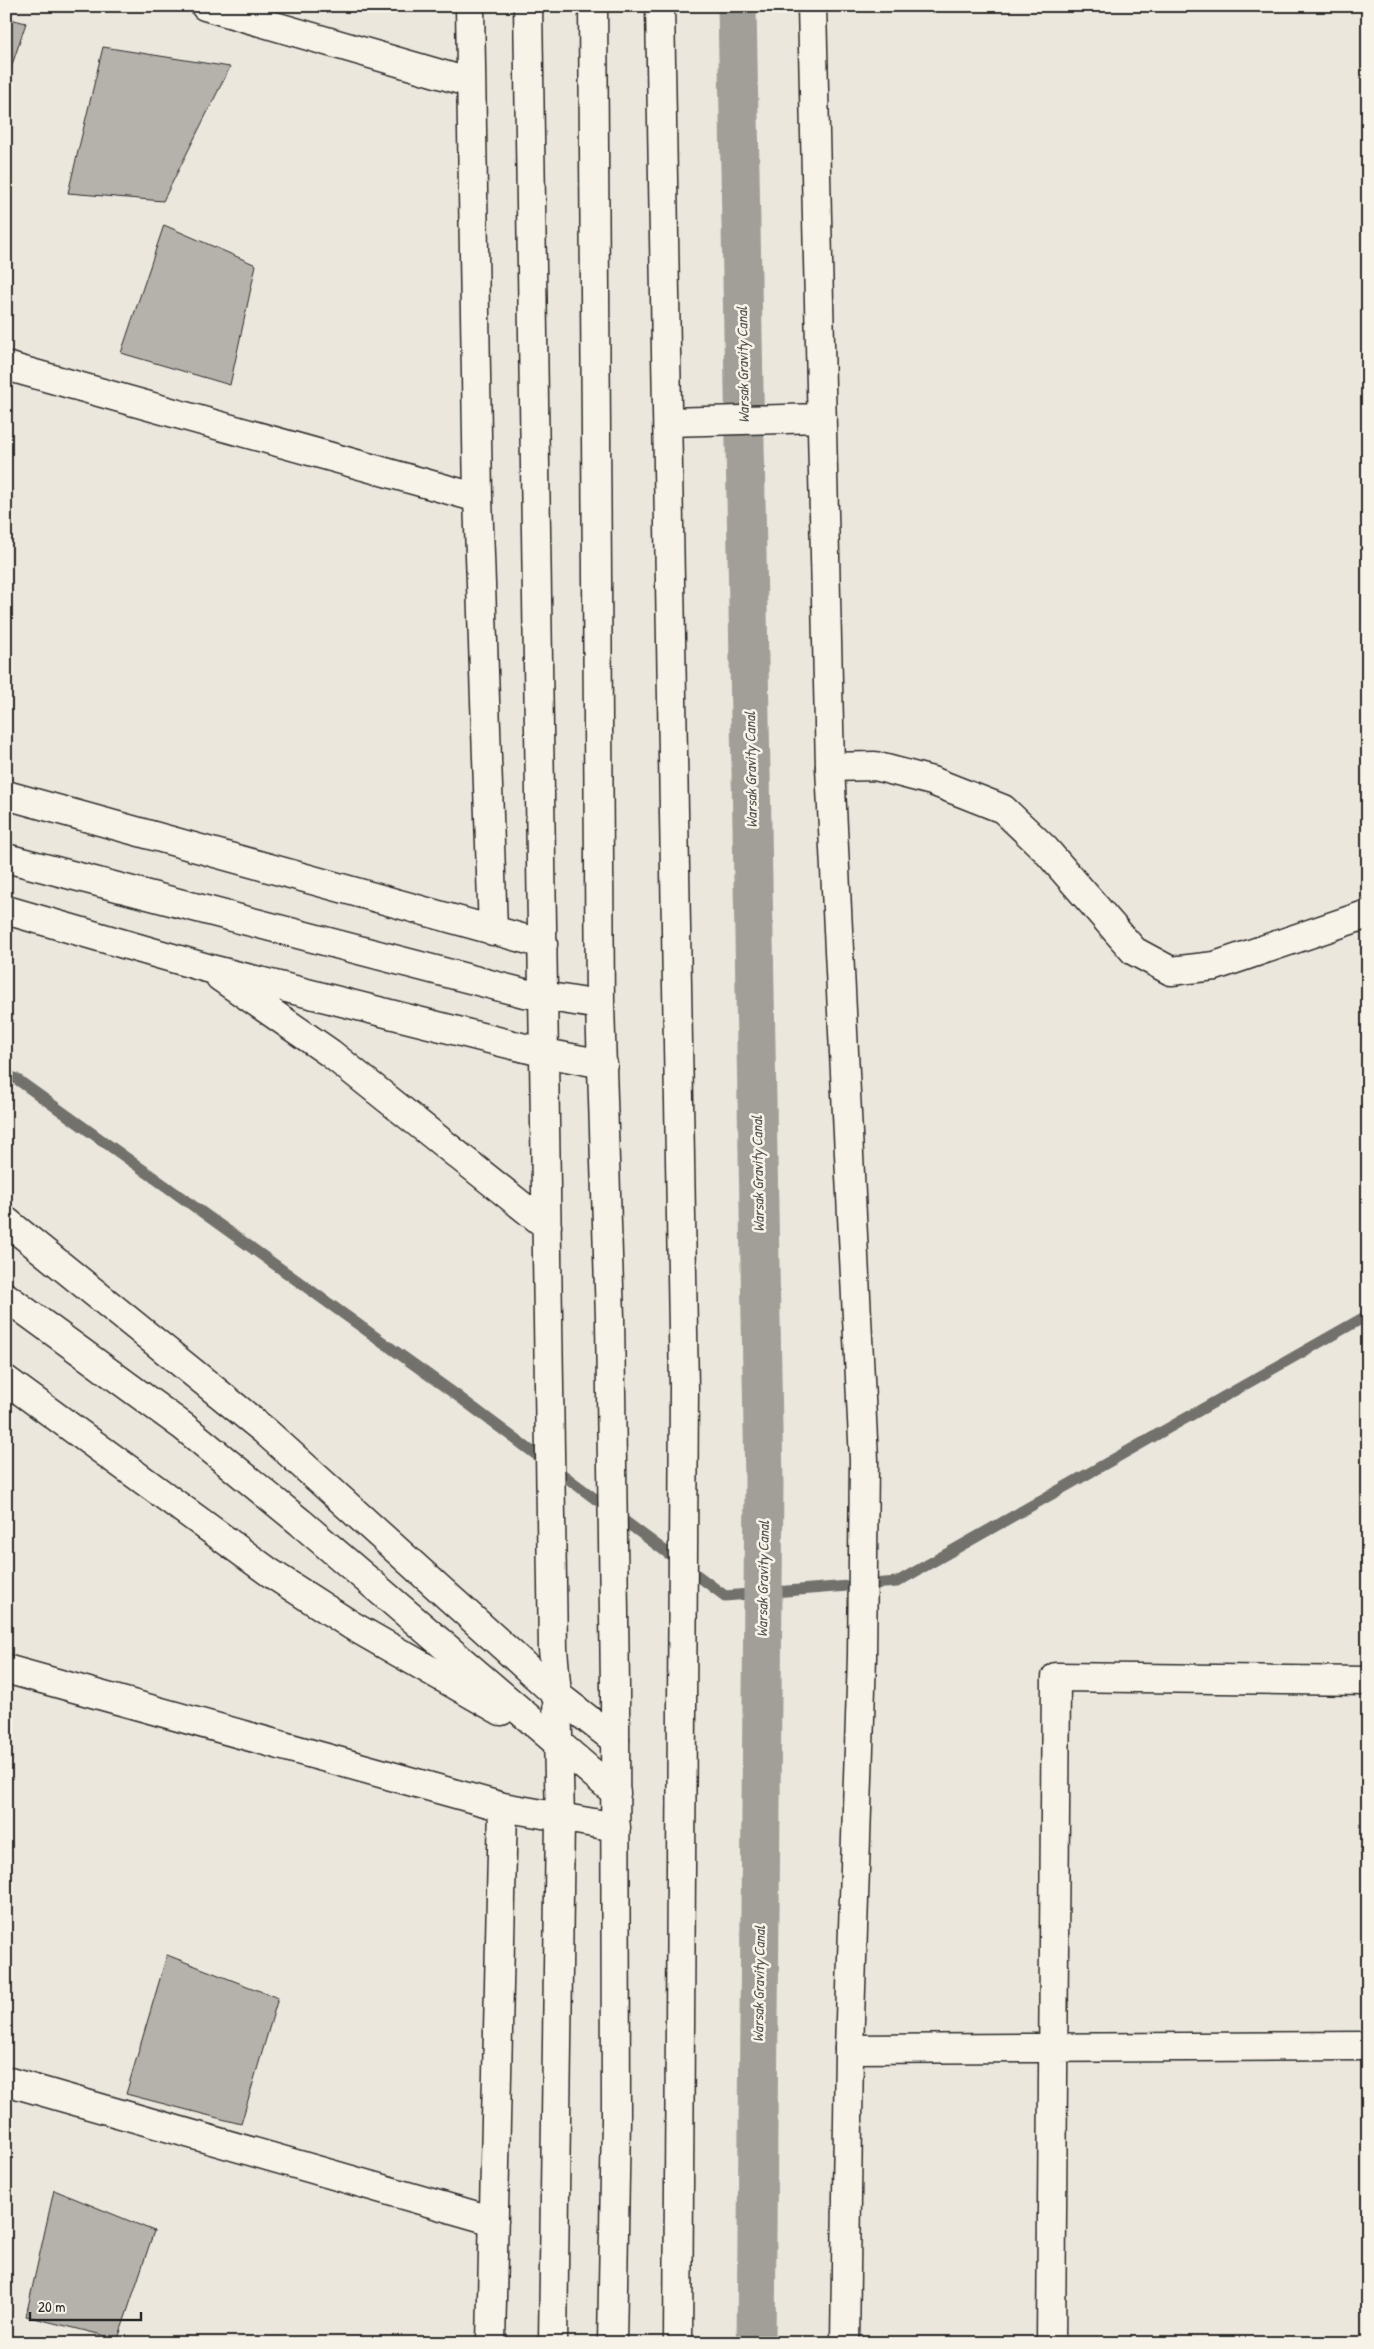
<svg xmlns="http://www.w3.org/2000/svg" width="1374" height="2349" font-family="'Patrick Hand',sans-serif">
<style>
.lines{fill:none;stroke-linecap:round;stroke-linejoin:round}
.stream{stroke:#72716c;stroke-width:11}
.canal{stroke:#a29f98;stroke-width:39}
.building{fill:#b5b2ab;stroke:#2b2b2b}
.minor-casing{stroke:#2b2b2b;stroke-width:31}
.major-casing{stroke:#2b2b2b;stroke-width:31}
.minor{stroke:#f7f3e8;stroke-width:28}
.major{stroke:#f7f3e8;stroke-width:28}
.labels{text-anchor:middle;stroke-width:5;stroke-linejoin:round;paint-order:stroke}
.water-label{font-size:15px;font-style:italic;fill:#555451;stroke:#f7f3e8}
</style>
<rect width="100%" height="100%" fill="#ebe7dd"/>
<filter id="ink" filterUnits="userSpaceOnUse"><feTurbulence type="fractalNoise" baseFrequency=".02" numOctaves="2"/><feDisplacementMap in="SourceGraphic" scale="10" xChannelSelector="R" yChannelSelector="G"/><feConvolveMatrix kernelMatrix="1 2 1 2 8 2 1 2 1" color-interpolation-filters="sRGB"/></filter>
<g filter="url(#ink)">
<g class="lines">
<path class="stream" d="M6,1074L18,1080L455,1394L725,1596L897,1582L1368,1315"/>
<path class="canal" d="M737,6L764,1483L756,2343"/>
</g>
<path class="building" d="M6,18L26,23L6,83Z
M103,47L230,67L163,201L68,193Z
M164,225L256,265L230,385L121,353Z
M167,1955L278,1998L241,2124L126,2094Z
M54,2190L154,2231L118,2339L26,2316Z"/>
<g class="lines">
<defs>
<path id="minor" d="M205,6L471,83
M470,6L478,498L493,931
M6,366L478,498
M830,767L875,766L932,781L1003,809L1045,849L1134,951L1171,971L1215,966L1368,914
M6,795L543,944
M6,1221L265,1431L557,1695L615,1740
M6,1297L184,1427L300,1522L616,1793
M6,1380L269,1572L351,1625L501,1711
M6,1669L503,1807L616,1827
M849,2049L1368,2046
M6,2081L494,2221
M491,2343L503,1807
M1051,2343L1056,1677L1368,1681"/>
<path id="major" d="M528,6L553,1649L557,1695L560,1819L553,2343
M593,6L600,1005L610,1318L615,1687L616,2119L612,2343
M660,6L684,1389L678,2343
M812,6L830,767L864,1460L862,1657L849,2049L845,2343
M668,422L822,418
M6,858L524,993L600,1005
M6,910L207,968L545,1053L603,1064
M220,977L330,1053L547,1226"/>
</defs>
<use href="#minor" class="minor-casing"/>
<use href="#major" class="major-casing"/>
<use href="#minor" class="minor"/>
<use href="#major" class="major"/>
</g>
</g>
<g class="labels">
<g class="water-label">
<text transform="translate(743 365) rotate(-91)" y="5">Warsak Gravity Canal</text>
<text transform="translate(751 770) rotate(-91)" y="5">Warsak Gravity Canal</text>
<text transform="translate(758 1174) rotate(-91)" y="5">Warsak Gravity Canal</text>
<text transform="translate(763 1579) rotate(-89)" y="5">Warsak Gravity Canal</text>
<text transform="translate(759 1984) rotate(-89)" y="5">Warsak Gravity Canal</text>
</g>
</g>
<rect width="1374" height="2349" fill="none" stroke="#f7f3e8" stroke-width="25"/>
<rect x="12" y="12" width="1349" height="2324" fill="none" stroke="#2b2b2b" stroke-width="2" filter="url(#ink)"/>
<path d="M30 2312v8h111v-8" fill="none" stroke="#2b2b2b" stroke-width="2.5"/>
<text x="38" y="2312" font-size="15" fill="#2b2b2b" stroke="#f7f3e8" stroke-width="4" paint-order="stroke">20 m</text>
</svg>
